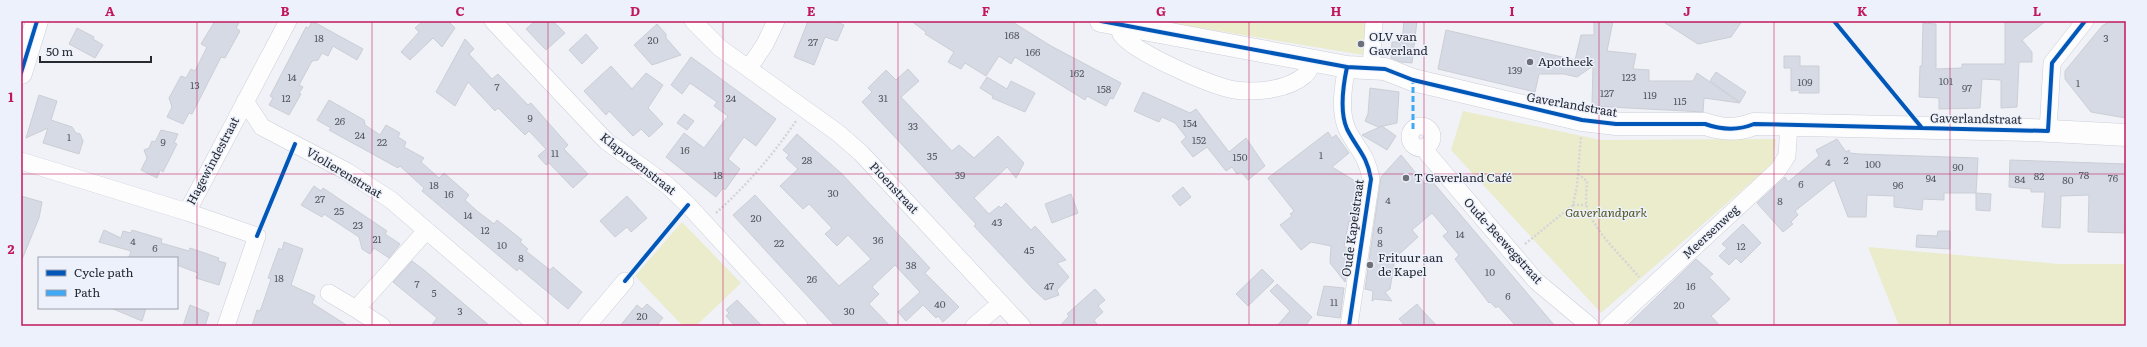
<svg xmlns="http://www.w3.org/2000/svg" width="2147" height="347" font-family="Literata,serif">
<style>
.green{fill:#eaeccc}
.building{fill:#d6dae4;stroke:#cbced4}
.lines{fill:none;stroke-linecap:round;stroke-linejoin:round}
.street-casing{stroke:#cccfd6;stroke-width:18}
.secondary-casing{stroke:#cccfd6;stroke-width:23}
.path{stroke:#d5d5d7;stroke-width:2.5;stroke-dasharray:2 2;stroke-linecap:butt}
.street{stroke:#fdfdfe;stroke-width:17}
.secondary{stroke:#fdfdfe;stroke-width:22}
.quiet{stroke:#3fa9f5;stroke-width:3;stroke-dasharray:6 3;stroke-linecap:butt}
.cycleway-casing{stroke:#ecf1fc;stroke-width:6}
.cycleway{stroke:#0057b8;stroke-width:4}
.grid{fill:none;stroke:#c2185b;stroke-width:1;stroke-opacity:0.55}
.poi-dot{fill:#6d7077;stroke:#ecf1fc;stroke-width:1.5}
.labels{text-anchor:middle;stroke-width:3;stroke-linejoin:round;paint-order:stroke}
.number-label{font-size:10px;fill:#545860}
.poi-label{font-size:12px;fill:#272a31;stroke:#ecf1fc;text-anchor:start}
.street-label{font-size:12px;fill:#272a31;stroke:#ecf1fc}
.park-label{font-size:12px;font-style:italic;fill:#55561e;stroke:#ecf1fc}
.neatline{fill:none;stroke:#c2185b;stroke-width:1.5}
.grid-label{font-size:13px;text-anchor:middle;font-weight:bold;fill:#c2185b}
</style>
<rect width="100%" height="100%" fill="#f0f2f8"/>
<path class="green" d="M1159,21H1366L1363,55Z
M1463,111L1601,140L1776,139L1773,163L1601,313L1451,150Z
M682,222L741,283L696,326H683L635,276Z
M1868,247L2059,264H2126V326H1899Z"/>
<path class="building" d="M215,21H240L236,28L240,31L225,58L221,57L192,114L189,113L183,124L167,117L172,107L169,98L181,76L186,78L191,69L195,71L207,47L201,44Z
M312,21L363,49L357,60L333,46L328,56L322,53L318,60L312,61L299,85L303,87L299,93L301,94L289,115L269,105L273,98L270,96L306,27L309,28Z
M423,21H448L455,28L442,47L433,38L410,60L401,52L419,32L415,28Z
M535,21H553L565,33L546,50L526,29Z
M808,21H835L844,25L837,41L825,37L814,65L794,57Z
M911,21H1011L1051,46L1121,83L1113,99L1110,98L1106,106L1087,96L1085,100L1015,57L1011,64L999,56L986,76L965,63L961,69L948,62L954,52L925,34L926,32Z
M1404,21H1417L1412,63L1401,62L1391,58L1392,42H1402Z
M1594,21H1613L1607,51L1636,54L1633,69L1649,70V81H1693L1697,73L1740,103L1704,98L1703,112L1592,106L1593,66L1577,77L1564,74H1539L1535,92L1438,69L1446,30L1575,60L1581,35H1594Z
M1662,21H1742L1731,37L1698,44Z
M2005,21H2046L2022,40L2032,52V62H2019L2017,107L2001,108V80L1982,79L1980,108L1939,109V98L1919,97L1920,66H1922L1923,23L1936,24V69L1962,68V64H2005Z
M2110,21H2126V118L2091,112L2065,79V71L2102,26Z
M657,24L666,34V38L681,55L652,65L634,45Z
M77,28L94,37L93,39L103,45L95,58L69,44Z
M586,34L598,48L582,64L569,50Z
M465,39L474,49L469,54L492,79L498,74L528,105L531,103L568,145L564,149L588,174L573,188L549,163L546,165L538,156L546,149L529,131L525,135L498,108L495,111L468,82L455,106L436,92Z
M1784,56H1800V66H1819V93H1799V90L1791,91V68H1784Z
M691,57L776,119L756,146L744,137L728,159L740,169L725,190L723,188L716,197L666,157L684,133L704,148L728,116L714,106L717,102L690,83L682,94L671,85Z
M611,66L632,89L646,73L663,85L648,108L663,124L649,137L641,129L633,136L609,111L606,115L584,91Z
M908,69L919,81L901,97L952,151L959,145L974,158L998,136L1024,163L1016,178L1007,167L974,198L989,214L999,206L1001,208L1006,203L1031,230L1035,226L1066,260L1057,263L1069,277L1057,290L1059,295L1045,300L1033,289L974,226L976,224L938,183L862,102L872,92L868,88L886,70L896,80Z
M1716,72L1746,92L1740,102L1710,81Z
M987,77L1007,89L1011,81L1035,93L1025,112L992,98L993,96L980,88Z
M1370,88L1399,92L1397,123L1378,127L1365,121L1368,114Z
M1143,92L1190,113L1196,109L1229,152L1246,138L1265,166L1248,180L1241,172L1237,174L1232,167L1226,171L1207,147L1193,157L1181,142L1186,137L1175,123L1162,117L1159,122L1134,111Z
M39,95L57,101L51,120L72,127L76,133L80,134L83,141L79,154L43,143L48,128L26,138Z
M329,100L364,120L365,125L380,135L386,125L400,133L398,137L406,142L404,147L424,158L421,162L439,178L444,173L469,195L465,200L477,211L494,224L497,220L522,240L520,242L528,249L526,251L550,270L553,267L582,292L568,309L519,268L517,271L505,261L422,191L424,188L400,166L398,168L329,130L331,128L317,120Z
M684,114L694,121L687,130L677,123Z
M1382,126L1396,136L1387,150L1362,135Z
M161,130L178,134L174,143L177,144L163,172L160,170L157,178L141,170L147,158L144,150L149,148L152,141L155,142Z
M1328,132L1332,138L1336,135L1349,153L1332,167L1360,184L1354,222L1349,221L1344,247L1351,248L1345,282L1330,263L1331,246L1311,242L1301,250L1280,225L1292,216L1290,214L1294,211L1268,178Z
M797,134L842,174L930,268L925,273L959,307L943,322L938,316L936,318L923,305L906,321L898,312L920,292L895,265L872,287L879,294L869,304L890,326H835L733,215L755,195L839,286L871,259L848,235L837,246L825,234L832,228L809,204L803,209L780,186L798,169L786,158L789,155L783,150Z
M1837,139L1846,152L1849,150L1850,153L1859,154L1978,158L1976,193H1944V200L1923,199L1922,210L1894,207V196L1867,195L1866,217H1848L1834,180L1795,211L1798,215L1791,222L1793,224L1783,232L1757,203L1785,177L1788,182L1819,156L1816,150Z
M1401,155L1425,184L1431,180L1555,326H1516L1498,306L1496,308L1490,302L1489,303L1455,259L1459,255L1443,236L1448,232L1432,213L1412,230L1418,237L1395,258L1390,289L1385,292L1392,301L1375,299L1372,301L1373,291L1365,289L1381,177Z
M2010,160L2126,164L2125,233L2088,232L2089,195L2061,196L2060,228L2042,227L2045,192H2031V189L2009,187Z
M314,186L321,191L323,188L387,231L385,234L400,244L397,248L389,258L374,248L370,254L362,249L359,237L324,214L322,217L301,205Z
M1183,187L1191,197L1180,206L1172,196Z
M1976,193L1991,194L1990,211L1976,210Z
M1071,194L1078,213L1052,223L1045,204Z
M21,196L42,202L39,218L21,262Z
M627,196L647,218L631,232L627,227L615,237L600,221Z
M1743,224L1761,243L1741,263L1736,258L1729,265L1719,256L1727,248L1722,244Z
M104,230L121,238L123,231L131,233L132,230L162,239L161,243L189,251L190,248L219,258L218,261L226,263L219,285L196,278L198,273L177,265V258H129L131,251L99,242Z
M1938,231H1950V249L1916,247L1917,235L1937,236Z
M284,242L303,249L291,285L315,296L312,303L348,326H252L257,310L260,311L263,303L271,279L268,278L279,248L282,250Z
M1696,259L1713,274L1709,277L1730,299L1711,316L1720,326H1627Z
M412,261L424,270L490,326H431L437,318L393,282Z
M1262,269L1274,281L1248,306L1236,294Z
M1277,284L1312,317L1305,326H1277L1290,311L1270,291Z
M1324,286L1344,288L1340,318L1317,315Z
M1095,289L1105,300L1098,306L1103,312L1094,320L1098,326H1060L1069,316L1067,314Z
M737,300L762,326H735L726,316L729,313L726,310Z
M647,304L663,318L656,326H620L637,305L642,309Z
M1417,304L1421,309L1437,326H1405L1399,319Z
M190,305L209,313L205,326H183Z
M111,308H146L142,321Z"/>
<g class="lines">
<defs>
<path id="street" d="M493,21L606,141L667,185L688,205L799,326
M693,21L720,48L838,133L861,153L1022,326
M1119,25C1120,28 1120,32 1121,34C1133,52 1213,87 1235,90C1256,93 1288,90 1305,75C1310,71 1311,65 1313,59
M1347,67C1343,86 1339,111 1347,129C1357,149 1367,155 1371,179L1349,326
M749,68L765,44L776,21
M1371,68L1374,21
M245,101L262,127L346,171L391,200L538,326
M1410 137a11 11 0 1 1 22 0a11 11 0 1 1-22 0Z
M2048,131L2052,63L2085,21
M1425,147L1428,154L1536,281L1590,326
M21,161L187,212L288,21
M187,212L257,236L226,326
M329,293L356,309L426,231
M356,309L382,326
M587,326L625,281
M974,326L1001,303
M1609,326L1778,170L1787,156L1789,125"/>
<path id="secondary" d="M1101,21L1347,67L1385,69L1413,80L1582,120L1616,124H1705C1722,130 1737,131 1754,124L2030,130L2126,135
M21,73L37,21"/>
</defs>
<use href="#street" class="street-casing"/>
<use href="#secondary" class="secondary-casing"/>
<path class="path" d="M1578,174L1587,181C1587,189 1585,199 1587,207C1595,233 1622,256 1639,277
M1573,205H1586
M716,213C747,185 773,155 796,121
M1525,244L1573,205L1577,186L1581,136"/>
<use href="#street" class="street"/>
<use href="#secondary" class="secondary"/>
<path class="quiet" d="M1413,129V80"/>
<defs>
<path id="cycleway" d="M1101,21L1347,67L1385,69L1413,80L1582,120L1616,124H1705C1722,130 1737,131 1754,124L2048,131L2052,63L2085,21
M1834,21L1922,128
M1347,67C1343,86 1339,111 1347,129C1357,149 1367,155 1371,179L1349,326
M21,73L37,21
M257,236L295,144
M625,281L688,205"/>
</defs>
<use href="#cycleway" class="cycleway-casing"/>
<use href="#cycleway" class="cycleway"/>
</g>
<path class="grid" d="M197,21V326M372,21V326M548,21V326M723,21V326M898,21V326M1074,21V326M1249,21V326M1424,21V326M1599,21V326M1774,21V326M1950,21V326M21,174H2126"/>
<g class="poi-dot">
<circle cx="1361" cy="44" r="4"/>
<circle cx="1530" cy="62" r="4"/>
<circle cx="1406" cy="178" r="4"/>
<circle cx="1370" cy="265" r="4"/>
</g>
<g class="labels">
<g class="number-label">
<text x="1012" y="39">168</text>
<text x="319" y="42">18</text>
<text x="2106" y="42">3</text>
<text x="653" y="44">20</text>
<text x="813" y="46">27</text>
<text x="1033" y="56">166</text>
<text x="1515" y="74">139</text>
<text x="1077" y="77">162</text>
<text x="292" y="81">14</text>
<text x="1629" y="81">123</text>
<text x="1946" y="85">101</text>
<text x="1805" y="86">109</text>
<text x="2078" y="87">1</text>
<text x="195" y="89">13</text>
<text x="497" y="91">7</text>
<text x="1967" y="92">97</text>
<text x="1104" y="93">158</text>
<text x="1607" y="97">127</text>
<text x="1650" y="99">119</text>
<text x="286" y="102">12</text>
<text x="731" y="102">24</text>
<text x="883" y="102">31</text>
<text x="1680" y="105">115</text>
<text x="530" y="122">9</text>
<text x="340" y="125">26</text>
<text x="1190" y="127">154</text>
<text x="913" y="130">33</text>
<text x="360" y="139">24</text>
<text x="69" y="141">1</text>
<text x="1199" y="144">152</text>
<text x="163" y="146">9</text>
<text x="382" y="146">22</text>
<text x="685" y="154">16</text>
<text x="555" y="157">11</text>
<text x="1321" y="159">1</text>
<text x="932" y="160">35</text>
<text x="1240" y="161">150</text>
<text x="807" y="164">28</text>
<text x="1846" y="164">2</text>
<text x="1828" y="166">4</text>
<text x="1873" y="168">100</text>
<text x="1958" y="171">90</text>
<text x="718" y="179">18</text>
<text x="960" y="179">39</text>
<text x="2084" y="179">78</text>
<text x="2039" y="180">82</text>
<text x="1931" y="182">94</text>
<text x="2113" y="182">76</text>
<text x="2020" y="183">84</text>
<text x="2068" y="184">80</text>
<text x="1801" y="188">6</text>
<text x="434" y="189">18</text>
<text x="1898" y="189">96</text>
<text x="833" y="197">30</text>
<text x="449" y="198">16</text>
<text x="320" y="203">27</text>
<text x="1388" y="204">4</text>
<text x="1780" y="205">8</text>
<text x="339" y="215">25</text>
<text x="468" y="219">14</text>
<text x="756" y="222">20</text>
<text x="997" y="226">43</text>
<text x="358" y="229">23</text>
<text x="485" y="234">12</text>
<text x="1380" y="234">6</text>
<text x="1460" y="238">14</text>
<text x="377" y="243">21</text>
<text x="878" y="244">36</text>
<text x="133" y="245">4</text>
<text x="779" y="247">22</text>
<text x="1380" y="247">8</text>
<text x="502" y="249">10</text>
<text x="1741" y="250">12</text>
<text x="155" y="252">6</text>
<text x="1029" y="254">45</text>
<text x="521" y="262">8</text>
<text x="911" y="269">38</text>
<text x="1490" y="276">10</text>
<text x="279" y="282">18</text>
<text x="812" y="283">26</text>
<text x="417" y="288">7</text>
<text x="1049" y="290">47</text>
<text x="1691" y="290">16</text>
<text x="434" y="297">5</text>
<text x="1508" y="300">6</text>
<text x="1334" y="306">11</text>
<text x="940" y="308">40</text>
<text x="1679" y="309">20</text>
<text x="460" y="315">3</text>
<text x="849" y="315">30</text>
<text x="642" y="320">20</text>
</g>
<g class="poi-label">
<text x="1369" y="41">OLV van<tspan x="1369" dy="14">Gaverland</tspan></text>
<text x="1538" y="66">Apotheek</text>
<text x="1414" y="182">T Gaverland Café</text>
<text x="1378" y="262">Frituur aan<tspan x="1378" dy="14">de Kapel</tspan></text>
</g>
<g class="street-label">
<text transform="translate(1572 105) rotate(10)" y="4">Gaverlandstraat</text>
<text transform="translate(1976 119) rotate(1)" y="4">Gaverlandstraat</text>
<text transform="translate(213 161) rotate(-62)" y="4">Hagewindestraat</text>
<text transform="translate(638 164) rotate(38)" y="4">Klaprozenstraat</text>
<text transform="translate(344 173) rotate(31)" y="4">Violierenstraat</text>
<text transform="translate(894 188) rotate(47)" y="4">Pioenstraat</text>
<text transform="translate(1353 228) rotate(-82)" y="4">Oude Kapelstraat</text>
<text transform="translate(1711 232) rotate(-43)" y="4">Meersenweg</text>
<text transform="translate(1503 241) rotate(48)" y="4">Oude-Beewegstraat</text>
</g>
<g class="park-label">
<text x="1606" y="217">Gaverlandpark</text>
</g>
</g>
<rect width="2147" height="347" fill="none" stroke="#ecf1fc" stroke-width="44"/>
<rect x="38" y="257" width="140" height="52" fill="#ecf1fc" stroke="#9da1ab"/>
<rect x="46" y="270" width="20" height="6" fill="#0057b8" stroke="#9da1ab"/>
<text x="74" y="277" font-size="12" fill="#272a31">Cycle path</text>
<rect x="46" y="290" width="20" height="6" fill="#3fa9f5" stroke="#9da1ab"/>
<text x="74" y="297" font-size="12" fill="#272a31">Path</text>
<path d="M40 56v6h111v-6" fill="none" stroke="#272a31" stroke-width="2"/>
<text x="46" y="56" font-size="12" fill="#272a31" stroke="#ecf1fc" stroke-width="3" paint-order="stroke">50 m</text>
<rect x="22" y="22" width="2103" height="303" class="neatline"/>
<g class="grid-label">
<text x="110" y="16">A</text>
<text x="285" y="16">B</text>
<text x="460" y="16">C</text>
<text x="635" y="16">D</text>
<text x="811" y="16">E</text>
<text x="986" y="16">F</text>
<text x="1161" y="16">G</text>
<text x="1336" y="16">H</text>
<text x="1512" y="16">I</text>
<text x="1687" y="16">J</text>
<text x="1862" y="16">K</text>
<text x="2037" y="16">L</text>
<text x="11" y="102">1</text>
<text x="11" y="254">2</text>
</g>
</svg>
